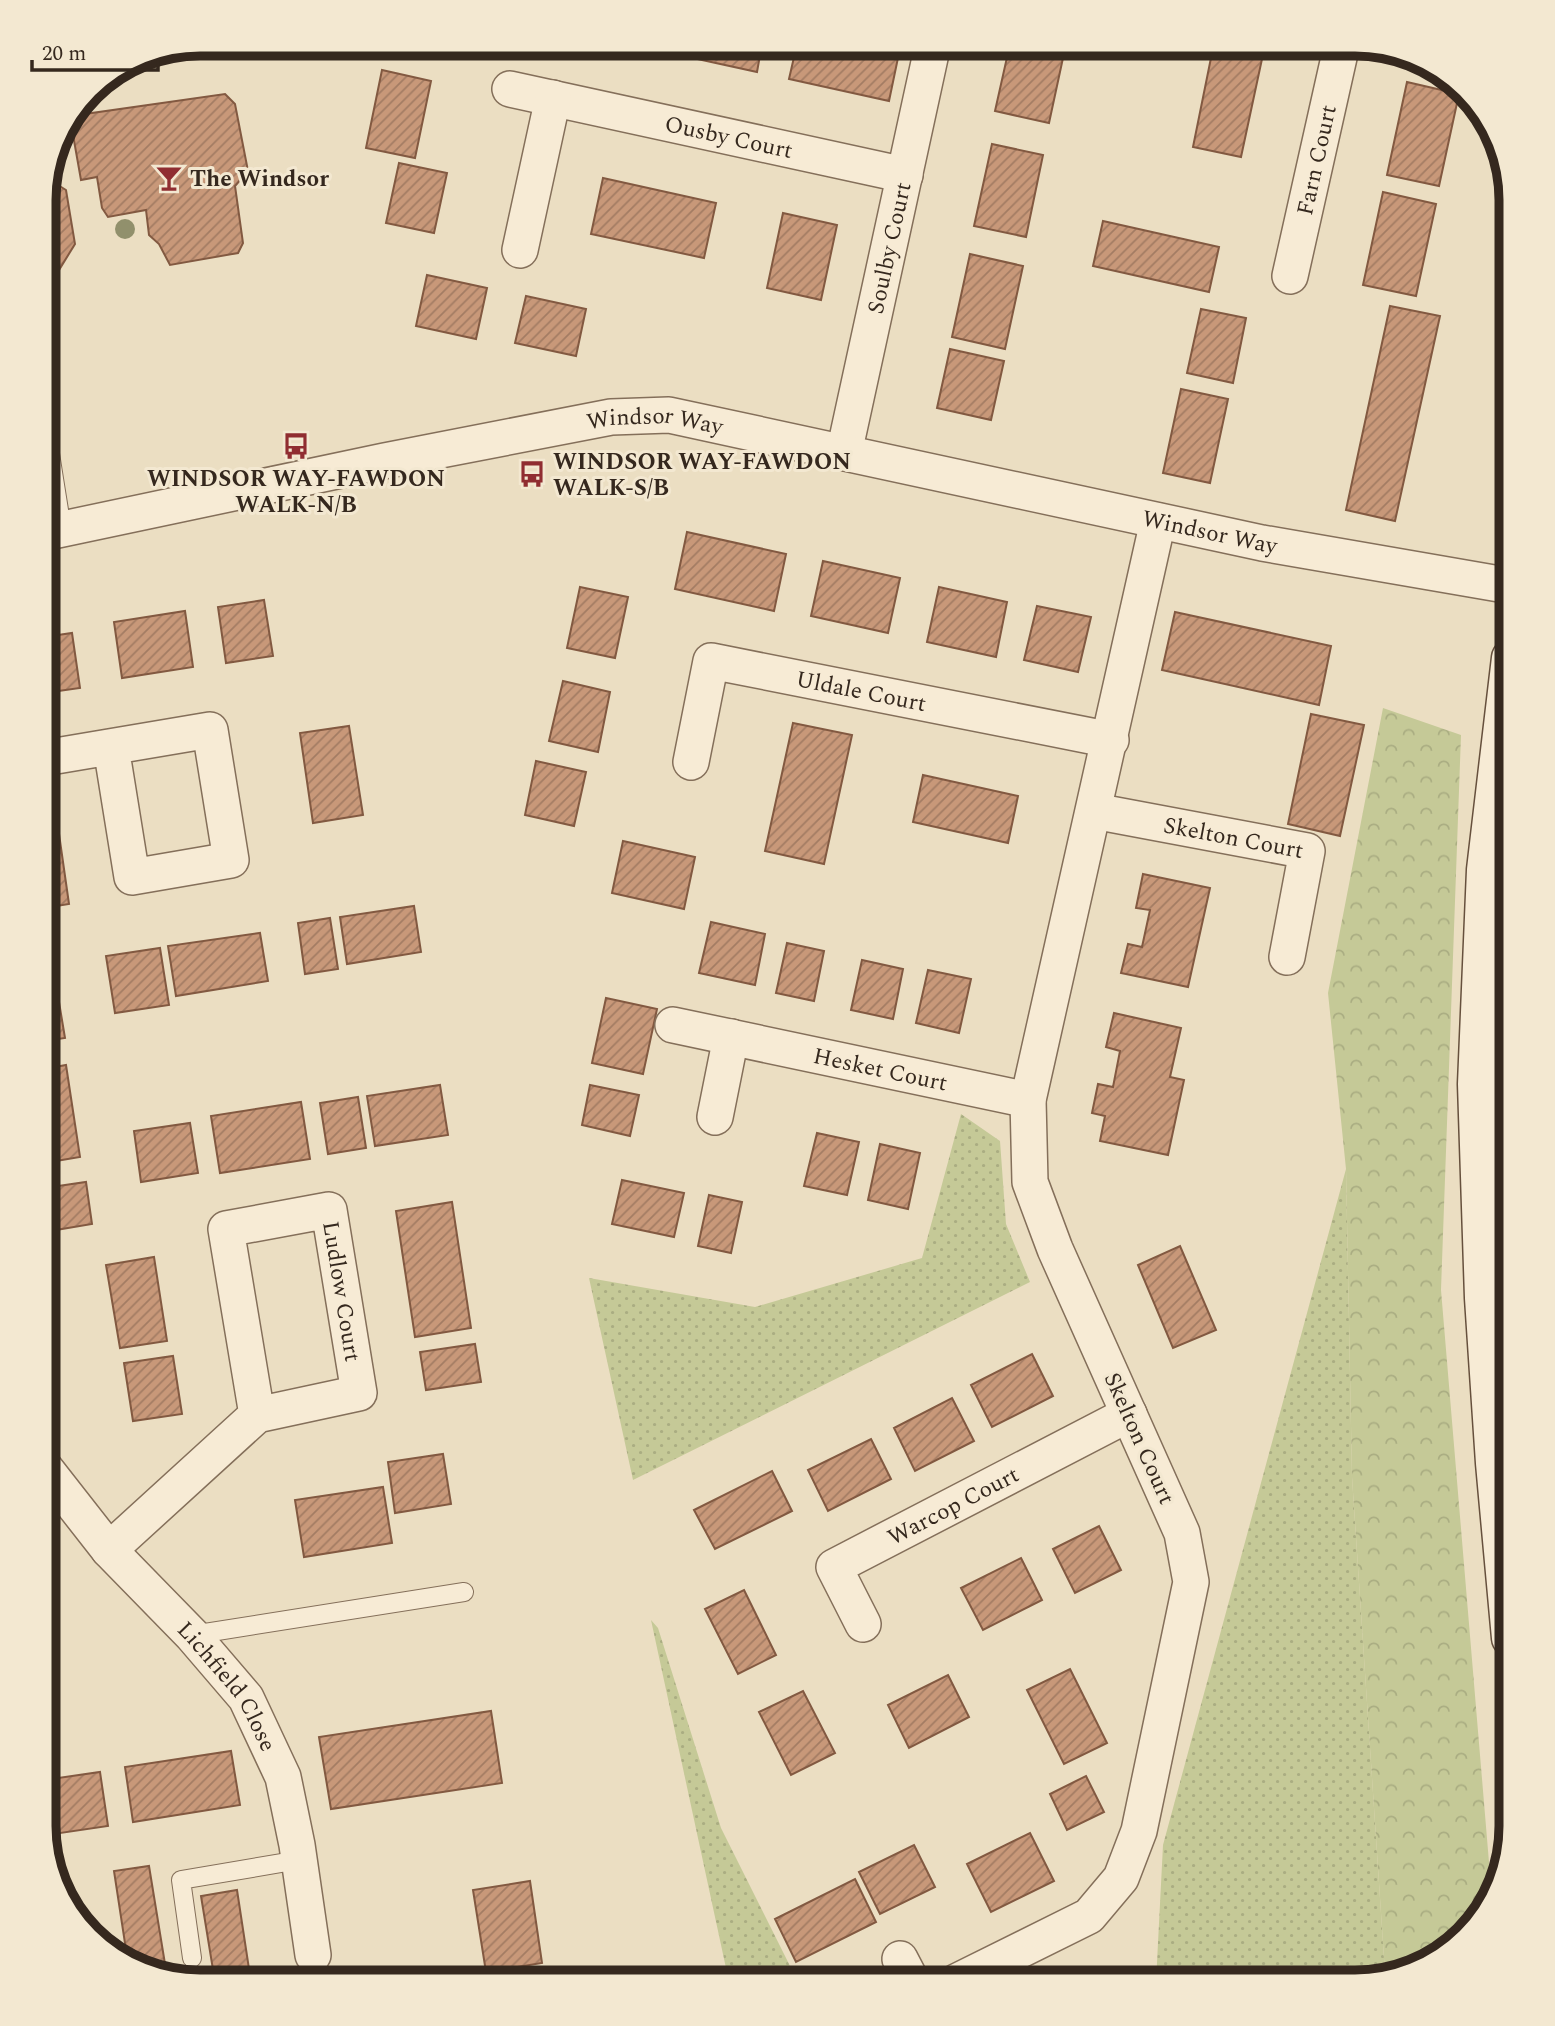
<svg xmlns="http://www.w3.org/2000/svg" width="1555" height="2026" font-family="Spectral,serif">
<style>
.grass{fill:url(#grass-dots)}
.forest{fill:url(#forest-crowns)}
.building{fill:url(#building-hatch);stroke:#825941;stroke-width:2}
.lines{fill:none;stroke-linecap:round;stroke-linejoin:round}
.lane-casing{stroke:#846f5a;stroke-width:20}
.street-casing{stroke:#846f5a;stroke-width:38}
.secondary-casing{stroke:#66503d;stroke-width:41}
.lane{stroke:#f7ebd5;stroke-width:18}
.street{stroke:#f7ebd5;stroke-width:35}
.secondary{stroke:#f7ebd5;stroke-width:38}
.tree{fill:#91906c}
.labels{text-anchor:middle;stroke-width:6;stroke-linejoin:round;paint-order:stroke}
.street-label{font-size:23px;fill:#35281e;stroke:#f3e8d1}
.poi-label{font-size:23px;font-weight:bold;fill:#35281e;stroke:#f3e8d1;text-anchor:start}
.rim{fill:none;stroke:#35281e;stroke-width:9}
</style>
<defs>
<pattern id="grass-dots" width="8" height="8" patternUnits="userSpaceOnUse" patternTransform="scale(1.75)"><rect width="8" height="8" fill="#c5c997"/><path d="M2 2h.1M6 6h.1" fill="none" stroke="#aaad82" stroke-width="1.8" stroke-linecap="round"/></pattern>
<pattern id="forest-crowns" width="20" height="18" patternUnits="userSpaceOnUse" patternTransform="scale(1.75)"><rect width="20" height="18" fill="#c5c997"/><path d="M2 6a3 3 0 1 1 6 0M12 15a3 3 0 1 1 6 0" fill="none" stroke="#aaad82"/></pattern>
<pattern id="building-hatch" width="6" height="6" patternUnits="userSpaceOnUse" patternTransform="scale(1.75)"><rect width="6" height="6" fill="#c89879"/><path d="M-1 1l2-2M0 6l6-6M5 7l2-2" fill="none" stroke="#a37c63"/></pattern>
</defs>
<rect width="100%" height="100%" fill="#ebdec2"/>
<path class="grass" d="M961,1114L1000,1141L1006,1224L1030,1282L633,1480L589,1278L755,1307L922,1258Z
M1346,1169L1352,1477L1385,1973L1355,1982H1156L1163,1845Z
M651,1620L658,1628L721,1828L798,1982H729Z"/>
<path class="forest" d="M1383,708L1461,735L1441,1290L1492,1898L1490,1904L1441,1956L1385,1973L1352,1477L1346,1169L1328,993Z"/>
<path class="building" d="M351,44H408L405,57Z
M681,44H762L757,72L679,55Z
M797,44H860L899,53L889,101L789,79Z
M1010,44H1066L1049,123L995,111Z
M1213,48L1262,59L1241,157L1193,147Z
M382,70L431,81L415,158L366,148Z
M1407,82L1459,94L1439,186L1387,175Z
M225,94L235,104L248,171L235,186L243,243L238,253L170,265L159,244L149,235L146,210L108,217L102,208L97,177L81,180L70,118L71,116Z
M992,144L1043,155L1026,237L974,226Z
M399,163L447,173L434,233L386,223Z
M47,178L66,190L75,244L59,270L44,273V190Z
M603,178L716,203L704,258L591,234Z
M1383,192L1436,204L1416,296L1363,285Z
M783,213L837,225L821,300L767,288Z
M1103,221L1219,247L1209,292L1093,266Z
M970,254L1023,266L1005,349L952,337Z
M427,275L487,288L476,339L416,326Z
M526,296L586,309L576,356L515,343Z
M1390,306L1440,316L1395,521L1346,510Z
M1201,309L1246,318L1233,383L1187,373Z
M950,349L1004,361L991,420L937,408Z
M1181,389L1228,399L1210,483L1163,473Z
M687,532L786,554L774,611L675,589Z
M823,561L900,578L888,633L811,616Z
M580,587L628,597L615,658L567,648Z
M939,587L1007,602L996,657L927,642Z
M264,600L273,656L226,663L218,607Z
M1037,606L1091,617L1078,672L1024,660Z
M185,611L193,667L122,678L114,622Z
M1175,612L1331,646L1319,705L1162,670Z
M72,633L80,688L44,693V637Z
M563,681L610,692L598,752L549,741Z
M1311,714L1364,725L1340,836L1288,824Z
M793,723L852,735L824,864L765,851Z
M349,726L363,815L313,823L300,733Z
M536,761L586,772L574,826L525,815Z
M923,775L1018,796L1008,843L913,822Z
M56,813L69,904L44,908V815Z
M623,841L695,857L684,909L612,893Z
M1143,874L1210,888L1188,987L1121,973L1128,944L1142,947L1150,910L1136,908Z
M414,906L421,952L347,964L340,917Z
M330,918L338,969L305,974L298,923Z
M711,922L765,934L755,985L699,973Z
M260,933L268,981L176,996L168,946Z
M787,943L824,951L814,1001L776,993Z
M160,948L169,1005L115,1013L106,956Z
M51,954L65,1038L44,1041V955Z
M862,960L903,969L893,1019L851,1010Z
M928,970L971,979L959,1033L916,1023Z
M606,998L657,1009L643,1074L592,1063Z
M1114,1013L1181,1028L1170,1077L1184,1080L1168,1155L1100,1141L1105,1116L1092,1113L1098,1084L1113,1087L1120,1051L1106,1047Z
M66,1065L80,1157L44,1163V1069Z
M440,1085L448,1135L375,1146L367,1096Z
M590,1085L639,1095L630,1136L582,1125Z
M358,1097L366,1148L328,1154L320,1103Z
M301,1102L310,1159L220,1173L211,1116Z
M190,1123L198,1173L141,1182L134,1131Z
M817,1133L859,1142L847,1195L804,1186Z
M880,1144L920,1153L908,1209L868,1200Z
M622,1180L684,1193L674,1237L612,1224Z
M86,1182L92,1224L44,1232V1188Z
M709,1195L742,1202L731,1253L698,1246Z
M452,1202L471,1328L415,1337L396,1211Z
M1180,1246L1216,1330L1173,1348L1138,1265Z
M154,1257L167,1341L120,1348L106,1265Z
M475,1344L481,1382L426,1390L420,1352Z
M1032,1354L1053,1396L992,1427L971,1385Z
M173,1356L182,1414L133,1421L124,1363Z
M952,1398L974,1441L915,1471L894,1428Z
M871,1439L891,1479L828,1511L808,1470Z
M443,1454L451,1504L395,1513L388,1462Z
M772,1471L792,1511L715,1549L694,1510Z
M383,1487L392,1543L304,1557L295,1500Z
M1099,1526L1121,1570L1075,1593L1053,1549Z
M1021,1558L1042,1600L983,1630L961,1588Z
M744,1590L776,1655L738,1674L705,1609Z
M1070,1669L1107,1743L1064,1764L1027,1690Z
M948,1675L969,1717L909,1748L888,1705Z
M803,1691L835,1753L791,1775L759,1712Z
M491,1711L502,1783L331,1809L319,1737Z
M231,1751L240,1805L133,1822L125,1767Z
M100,1772L108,1826L47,1835L44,1826V1780Z
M1086,1776L1104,1812L1067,1830L1050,1794Z
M1030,1833L1054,1881L991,1912L967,1864Z
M914,1845L935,1887L880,1914L859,1872Z
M149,1866L165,1964L143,1967L128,1963L114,1871Z
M855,1879L876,1922L796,1962L775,1919Z
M530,1881L542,1963L486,1972L473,1890Z
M237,1890L251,1982H215L201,1896Z
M544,1972L546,1982H485V1981Z"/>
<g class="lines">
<defs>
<path id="lane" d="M44,416L62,529
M192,1635L464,1592
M192,1958L181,1880L299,1860"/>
<g id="street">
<path id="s1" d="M510,89L905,175"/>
<path d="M520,250L553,98"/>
<path id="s2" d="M1290,276L1342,44"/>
<path id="s3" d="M844,453L933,44"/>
<path id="s4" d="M44,533L384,461L611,417L669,415L1262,543L1511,586"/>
<path d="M44,758L210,730L231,860L132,877L111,747"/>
<path id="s5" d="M691,762L711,661L1111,740"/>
<path id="s6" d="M1094,811L1307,851L1287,957"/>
<path id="s7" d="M673,1025L1028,1100"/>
<path d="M715,1117L731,1037"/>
<path id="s8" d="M44,1467L109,1550L192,1635L246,1698L283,1777L297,1845L313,1955"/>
<path id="s9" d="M109,1550L257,1415L226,1229L329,1210L359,1393L257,1415"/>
<path id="s10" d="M863,1624L834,1567L1129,1414"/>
<path d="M900,1959L912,1982"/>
<path d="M956,1982L1089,1916L1121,1878L1139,1831L1191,1582L1182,1533L1055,1249L1030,1182L1028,1100L1158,521"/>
</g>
<path id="secondary" d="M1511,1638L1495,1463L1484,1298L1477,1084L1486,870L1511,658"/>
</defs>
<use href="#lane" class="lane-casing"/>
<use href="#street" class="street-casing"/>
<use href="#secondary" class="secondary-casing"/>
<use href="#lane" class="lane"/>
<use href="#street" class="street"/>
<use href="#secondary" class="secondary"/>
</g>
<circle class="tree" cx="125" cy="229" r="10"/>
<defs>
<symbol id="bar-bare" viewBox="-9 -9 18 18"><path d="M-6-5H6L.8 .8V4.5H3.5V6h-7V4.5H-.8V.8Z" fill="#902d31" stroke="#f3e8d1" stroke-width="2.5" paint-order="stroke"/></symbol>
<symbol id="bus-bare" viewBox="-9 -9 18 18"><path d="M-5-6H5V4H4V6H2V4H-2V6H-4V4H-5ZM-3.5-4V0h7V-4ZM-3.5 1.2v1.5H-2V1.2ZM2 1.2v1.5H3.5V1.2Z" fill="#902d31" stroke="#f3e8d1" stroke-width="2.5" paint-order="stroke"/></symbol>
</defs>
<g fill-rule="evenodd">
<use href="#bar-bare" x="150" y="159" width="38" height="38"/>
<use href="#bus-bare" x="277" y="427" width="38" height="38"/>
<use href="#bus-bare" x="513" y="455" width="38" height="38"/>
</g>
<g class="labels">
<g class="street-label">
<text dy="8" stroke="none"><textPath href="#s1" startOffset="224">Ousby Court</textPath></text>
<text dy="8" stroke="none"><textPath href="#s2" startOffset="119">Farn Court</textPath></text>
<text dy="8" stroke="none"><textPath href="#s3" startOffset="210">Soulby Court</textPath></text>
<text dy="8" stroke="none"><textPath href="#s4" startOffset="623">Windsor Way</textPath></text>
<text dy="8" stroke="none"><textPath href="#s4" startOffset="1190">Windsor Way</textPath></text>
<text dy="8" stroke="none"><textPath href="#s5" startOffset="256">Uldale Court</textPath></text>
<text dy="8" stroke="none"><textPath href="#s6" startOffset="142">Skelton Court</textPath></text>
<text dy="8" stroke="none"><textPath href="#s7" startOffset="212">Hesket Court</textPath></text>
<text dy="8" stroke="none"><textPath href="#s9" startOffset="576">Ludlow Court</textPath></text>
<text transform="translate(1140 1438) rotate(66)" y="8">Skelton Court</text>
<text dy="8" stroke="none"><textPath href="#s10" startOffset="198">Warcop Court</textPath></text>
<text dy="8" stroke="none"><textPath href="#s8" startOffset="287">Lichfield Close</textPath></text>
</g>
<g class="poi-label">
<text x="190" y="186">The Windsor</text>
<text x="553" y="469">WINDSOR WAY-FAWDON<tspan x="553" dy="26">WALK-S/B</tspan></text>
<text x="296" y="486" text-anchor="middle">WINDSOR WAY-FAWDON<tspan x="296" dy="26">WALK-N/B</tspan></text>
</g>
</g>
<path d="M0 0H1555V2026H0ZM200 56H1355A144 144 0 0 1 1499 200V1826A144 144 0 0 1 1355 1970H200A144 144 0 0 1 56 1826V200A144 144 0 0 1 200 56Z" fill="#f3e8d1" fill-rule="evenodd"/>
<path class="rim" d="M200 56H1355A144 144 0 0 1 1499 200V1826A144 144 0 0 1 1355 1970H200A144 144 0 0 1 56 1826V200A144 144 0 0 1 200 56Z"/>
<path d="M32 60v10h126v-10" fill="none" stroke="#35281e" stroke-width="3.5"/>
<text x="42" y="60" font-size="21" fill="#35281e" stroke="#f3e8d1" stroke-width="5" paint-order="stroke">20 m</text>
</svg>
